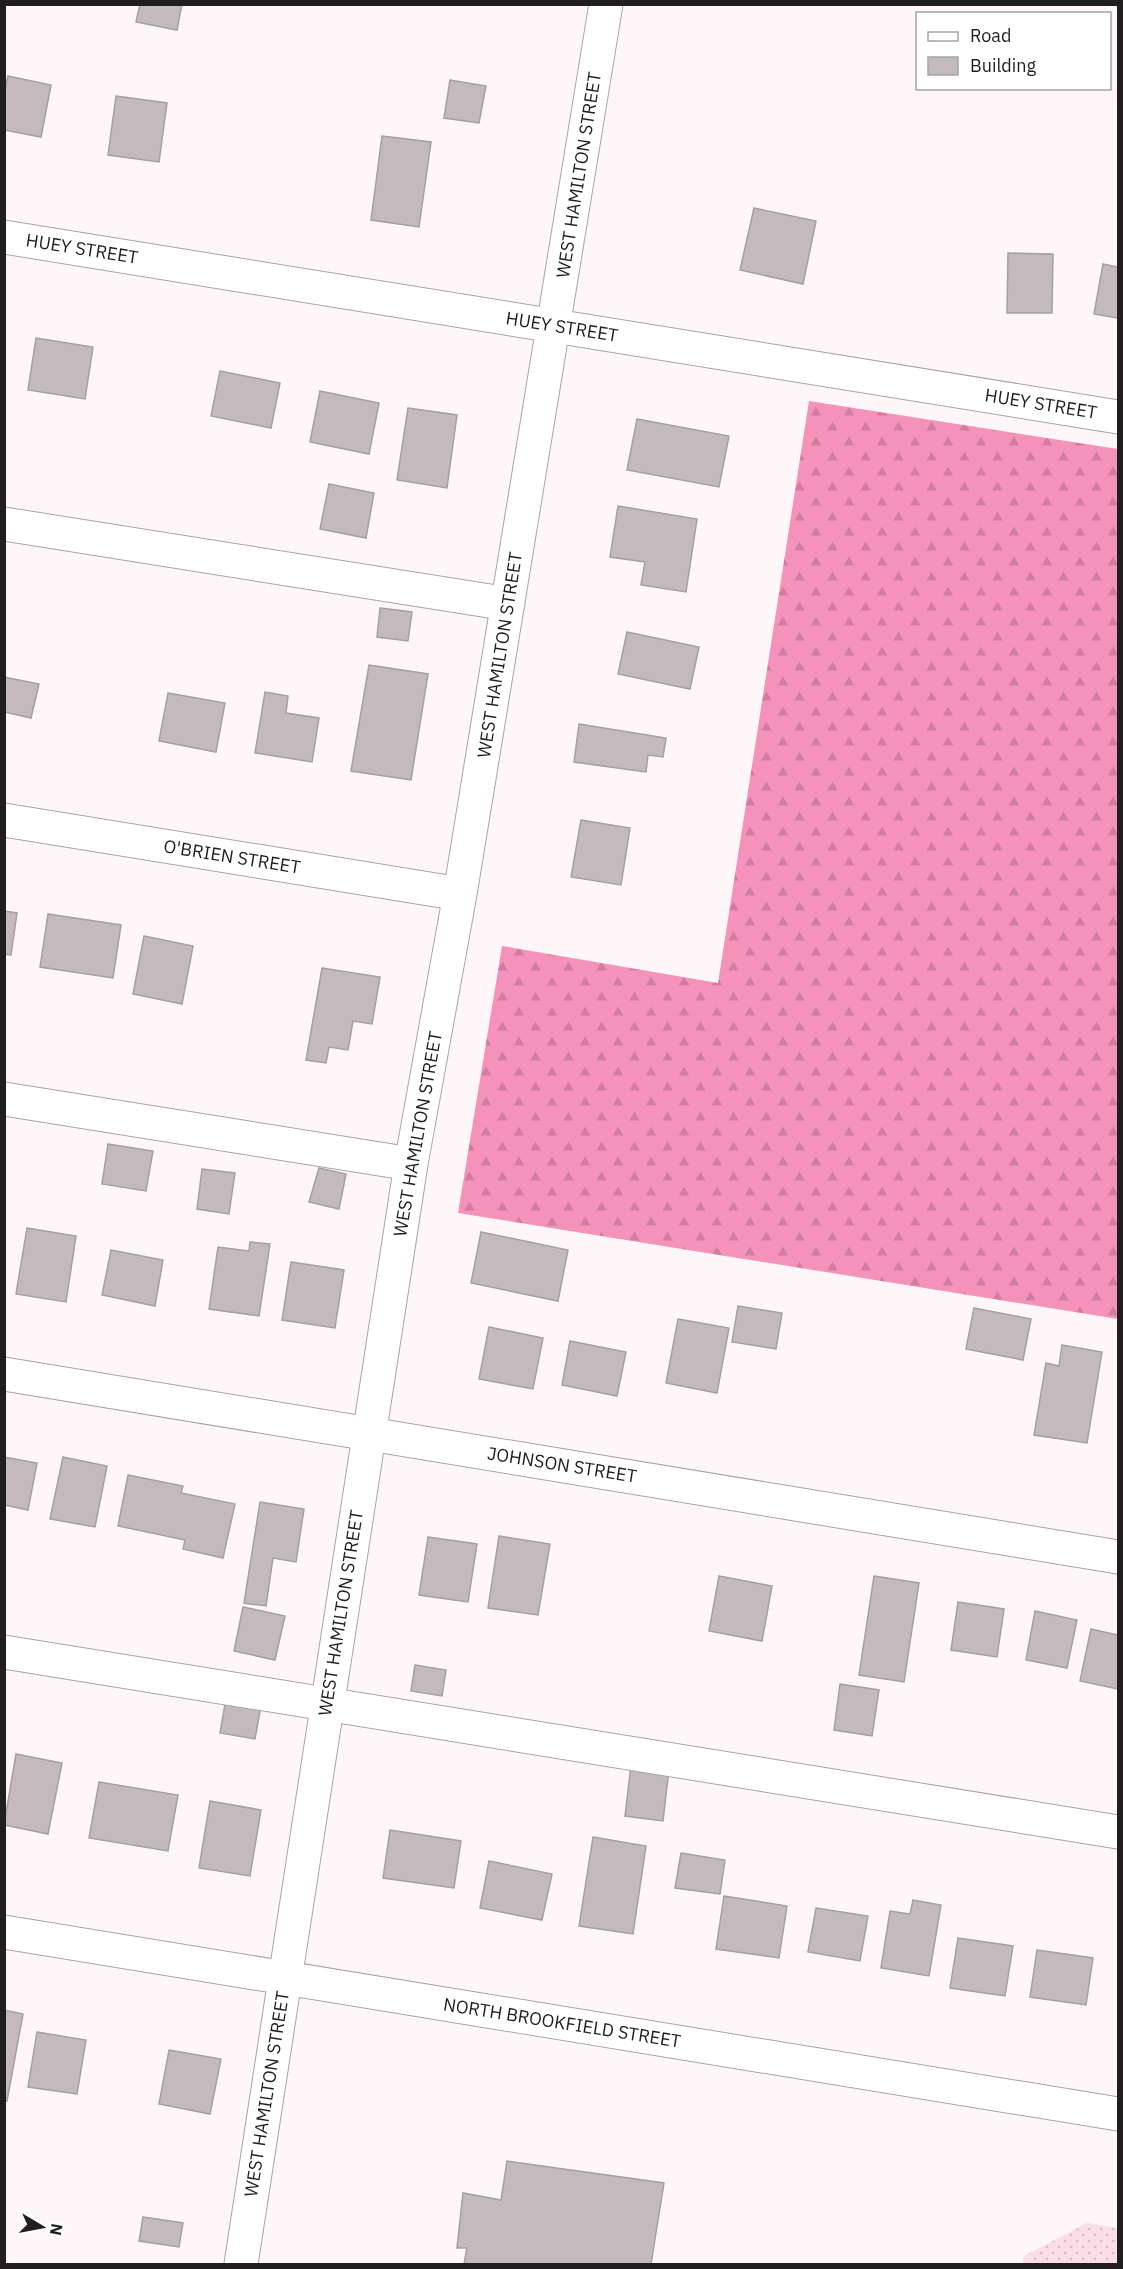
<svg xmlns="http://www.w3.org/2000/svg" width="1123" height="2269" font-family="'IBM Plex Sans',sans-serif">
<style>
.forest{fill:url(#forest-firs)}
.park{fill:url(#park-dots)}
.building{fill:#c3babd;stroke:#a79ea1;stroke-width:1.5}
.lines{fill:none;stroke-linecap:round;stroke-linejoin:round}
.minor-casing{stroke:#aba2a5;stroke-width:35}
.minor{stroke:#fff;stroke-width:33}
.labels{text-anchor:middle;stroke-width:6;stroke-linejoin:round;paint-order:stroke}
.street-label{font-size:18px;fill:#211e1f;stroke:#fff}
</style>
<defs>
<pattern id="forest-firs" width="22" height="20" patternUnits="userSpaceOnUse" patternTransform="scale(1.5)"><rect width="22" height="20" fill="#f592ba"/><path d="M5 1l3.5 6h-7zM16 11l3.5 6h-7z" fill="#d27d9f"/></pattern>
<pattern id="park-dots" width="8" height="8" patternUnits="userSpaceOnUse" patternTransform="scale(1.5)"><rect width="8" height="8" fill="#fadde7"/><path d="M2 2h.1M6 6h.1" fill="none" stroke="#d6bdc6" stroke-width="1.8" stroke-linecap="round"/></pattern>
</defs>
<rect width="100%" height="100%" fill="#fef6f9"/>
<path class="forest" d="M809,401L1118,449V1319L458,1213L502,946L718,983Z"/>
<path class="park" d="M1087,2223L1118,2228V2264H1023L1024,2256Z"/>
<path class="building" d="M140,4H182L177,30L136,22Z
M8,76L51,85L41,137L4,130V94Z
M450,80L486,86L479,123L444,118Z
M116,96L167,103L159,162L108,155Z
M382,136L431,142L419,227L371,220Z
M754,208L816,221L803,284L740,270Z
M1008,253L1053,254L1052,313H1007Z
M1103,264L1118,267V318L1094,314Z
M36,338L93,347L85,399L28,390Z
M220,371L280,383L271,428L211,416Z
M320,391L379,403L369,454L310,442Z
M408,408L457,415L447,488L397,480Z
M637,419L729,436L719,487L627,470Z
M329,484L374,493L366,538L320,529Z
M618,506L697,519L686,592L641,585L645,562L610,557Z
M380,608L412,612L408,641L377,637Z
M627,632L699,647L690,689L618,674Z
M369,665L428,674L411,780L351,771Z
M4,677L39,684L31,718L4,712Z
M265,692L288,696L286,713L319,718L312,762L255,753Z
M168,693L225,703L216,752L159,741Z
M579,724L666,738L663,757L648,755L646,772L574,762Z
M581,820L630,828L621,885L571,877Z
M4,911L17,913L11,955L4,954Z
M48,914L121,925L113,978L40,967Z
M144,936L193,946L182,1004L133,994Z
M322,968L380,977L372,1024L353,1021L348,1050L329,1047L326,1063L306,1060Z
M108,1144L153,1151L146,1191L102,1184Z
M319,1168L346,1174L339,1209L309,1202Z
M202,1169L235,1173L229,1214L197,1209Z
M27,1228L76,1236L66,1302L16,1294Z
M481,1232L568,1250L558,1301L471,1283Z
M250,1242L270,1244L259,1316L209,1309L218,1247L249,1251Z
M111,1250L163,1260L155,1306L102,1295Z
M291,1262L344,1270L335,1328L282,1320Z
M738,1306L782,1313L776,1349L732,1342Z
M974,1308L1031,1319L1023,1360L966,1349Z
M678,1319L729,1328L717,1393L666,1383Z
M489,1327L543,1338L533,1389L479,1379Z
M570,1341L626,1352L617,1396L562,1385Z
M1062,1345L1102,1352L1087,1443L1034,1435L1046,1363L1059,1366Z
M4,1457L37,1463L28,1510L4,1505Z
M63,1457L107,1466L95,1527L50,1519Z
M128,1475L183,1486L181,1493L235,1504L223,1558L183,1549L185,1540L118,1526Z
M260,1502L304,1509L296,1562L273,1558L266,1606L244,1603Z
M499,1536L550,1544L538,1615L488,1608Z
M428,1537L477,1544L468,1602L419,1595Z
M719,1576L772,1586L762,1641L709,1631Z
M874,1576L919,1583L904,1682L859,1675Z
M958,1602L1004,1609L997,1657L951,1650Z
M243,1607L285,1616L275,1660L234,1651Z
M1035,1611L1077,1620L1067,1668L1026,1660Z
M1091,1629L1118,1635V1689L1080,1681Z
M415,1665L446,1670L442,1696L411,1691Z
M840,1684L879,1690L872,1736L834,1730Z
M227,1693L262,1700L255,1739L220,1733Z
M16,1754L62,1763L48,1834L4,1825Z
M631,1765L669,1769L663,1821L625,1816Z
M99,1782L178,1795L168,1851L89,1838Z
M210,1801L261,1810L250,1876L199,1868Z
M390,1830L461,1841L454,1888L383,1878Z
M593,1837L646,1846L633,1934L579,1926Z
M681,1853L725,1860L720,1894L675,1888Z
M489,1861L552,1874L542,1920L480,1908Z
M724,1896L787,1906L779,1958L716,1949Z
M913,1900L941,1905L929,1976L881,1968L890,1911L910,1914Z
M816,1908L868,1916L860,1961L808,1952Z
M958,1938L1013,1946L1005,1996L950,1988Z
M1037,1950L1093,1958L1086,2005L1030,1997Z
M4,2010L23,2014L7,2101L4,2100Z
M37,2032L86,2040L77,2094L28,2087Z
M169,2050L221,2059L210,2114L159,2104Z
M507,2161L664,2183L651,2264H464L467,2248H457L463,2193L501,2200Z
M143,2217L183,2223L179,2247L139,2241Z"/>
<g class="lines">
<defs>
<path id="minor" d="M4,237L1118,417
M4,524L508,604
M4,820L460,894
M4,1099L411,1164
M4,1374L1118,1557
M4,1652L1118,1832
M4,1932L1118,2114
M241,2264L411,1164L460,894L606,4"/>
</defs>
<use href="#minor" class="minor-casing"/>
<use href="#minor" class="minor"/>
</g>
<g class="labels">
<g class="street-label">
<text transform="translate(579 175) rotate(-81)" y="6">WEST HAMILTON STREET</text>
<text transform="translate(82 249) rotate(9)" y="6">HUEY STREET</text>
<text transform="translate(562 327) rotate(9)" y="6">HUEY STREET</text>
<text transform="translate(1041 404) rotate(9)" y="6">HUEY STREET</text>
<text transform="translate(500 655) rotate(-81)" y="6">WEST HAMILTON STREET</text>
<text transform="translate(232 857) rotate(9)" y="6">O'BRIEN STREET</text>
<text transform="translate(418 1134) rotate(-80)" y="6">WEST HAMILTON STREET</text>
<text transform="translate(562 1465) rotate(9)" y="6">JOHNSON STREET</text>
<text transform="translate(341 1613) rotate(-81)" y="6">WEST HAMILTON STREET</text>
<text transform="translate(562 2023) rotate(9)" y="6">NORTH BROOKFIELD STREET</text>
<text transform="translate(267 2094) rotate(-81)" y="6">WEST HAMILTON STREET</text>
</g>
</g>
<rect width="1123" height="2269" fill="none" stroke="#211e1f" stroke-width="12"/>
<rect x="916" y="12" width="195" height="78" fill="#ffffff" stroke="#a6a5a5" stroke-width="1.5"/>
<rect x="928" y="32" width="30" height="9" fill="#ffffff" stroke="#a6a5a5" stroke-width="1.5"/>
<text x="970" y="42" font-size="18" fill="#211e1f">Road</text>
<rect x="928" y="57" width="30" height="18" fill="#c3babd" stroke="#a6a5a5" stroke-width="1.5"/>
<text x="970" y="72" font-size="18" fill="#211e1f">Building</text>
<g transform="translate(42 2227) rotate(100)" stroke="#ffffff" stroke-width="4.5" paint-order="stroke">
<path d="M0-4.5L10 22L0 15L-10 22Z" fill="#211e1f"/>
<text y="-9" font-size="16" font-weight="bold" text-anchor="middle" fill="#211e1f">N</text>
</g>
</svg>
